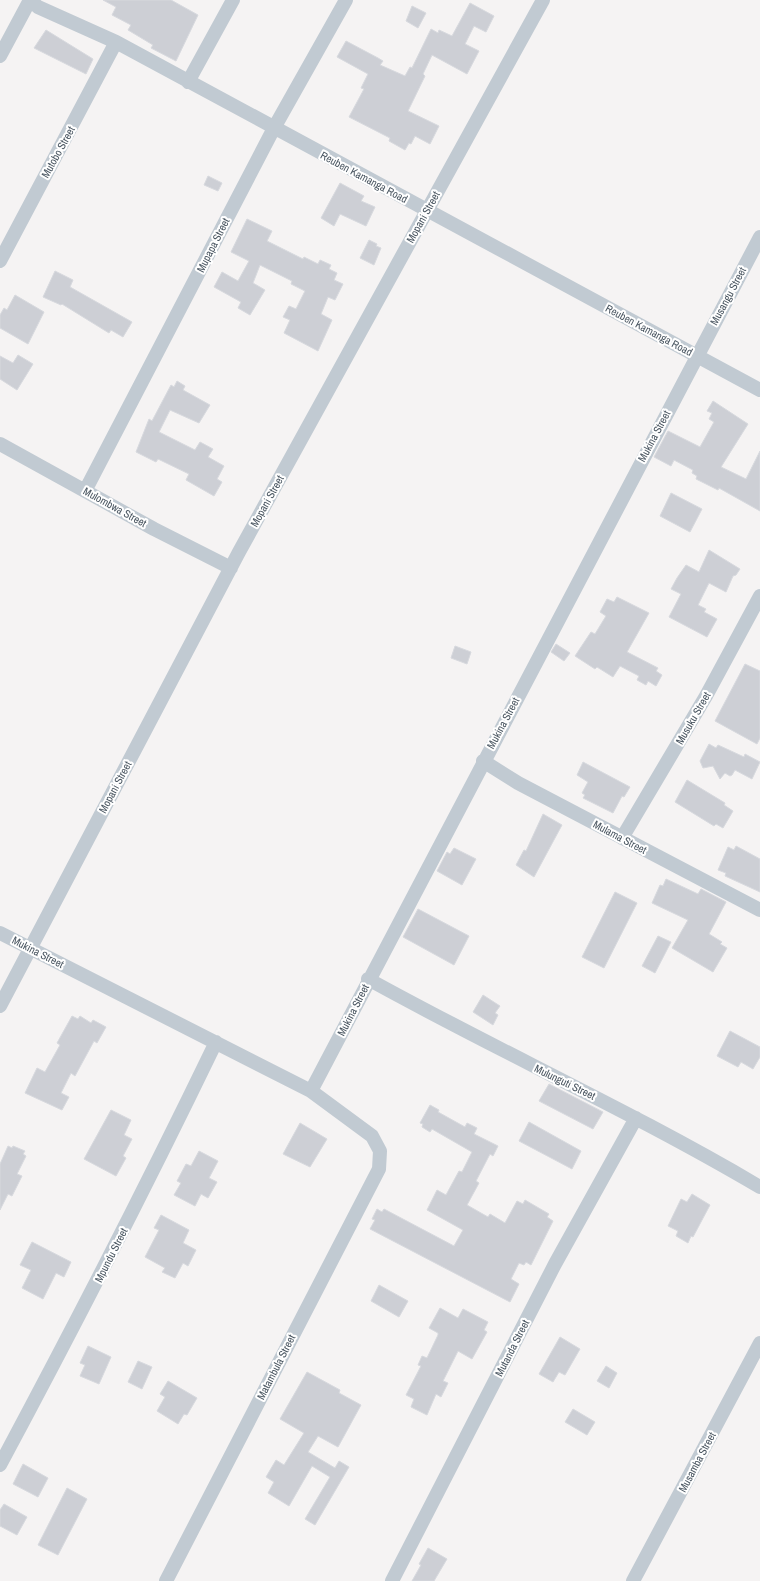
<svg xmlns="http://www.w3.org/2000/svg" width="760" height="1581" font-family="'Archivo Narrow',sans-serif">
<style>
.building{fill:#cdcfd5;stroke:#d7d9de}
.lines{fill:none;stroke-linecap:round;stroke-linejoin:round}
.street{stroke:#c1cad2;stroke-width:14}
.labels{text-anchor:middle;stroke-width:4;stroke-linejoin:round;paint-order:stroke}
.street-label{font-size:11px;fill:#4a5661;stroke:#fff}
</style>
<rect width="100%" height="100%" fill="#f5f3f3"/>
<path class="building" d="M103,0H171L198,15L176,61L151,48L153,45L128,30L131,25L112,15L116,7Z
M470,3L494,16L486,32L474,26L465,44L479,51L467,74L432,55L423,74L425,76L408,111L439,126L430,144L415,136L411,144L409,143L405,150L389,141L390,138L349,117L364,89L361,88L368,74L337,57L346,41L378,58L383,61L380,65L405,76L410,67L412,68L431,29L438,33L439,30L452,36Z
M412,6L426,13L418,28L406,21Z
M46,30L93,59L86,74L34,48Z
M208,176L222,183L218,191L204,185Z
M340,183L364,196L361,201L375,207L366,226L340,214L334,226L321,218Z
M247,219L272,231L267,241L303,259L304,257L318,264L320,260L331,265L329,269L337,273L334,280L343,284L335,300L328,297L321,314L332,320L318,351L284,333L290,320L283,317L289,306L296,309L305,291L291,284L292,281L260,265L253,283L265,290L250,315L238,308L241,302L214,287L222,272L238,281L249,261L231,252Z
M369,240L377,244L376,246L381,248L374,265L360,258Z
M55,271L73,280L70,287L132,322L123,337L111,330L109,333L62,304L61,305L43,297Z
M15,295L44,312L28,344L0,328V315L4,308L7,310Z
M18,355L33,364L17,390L0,379V356L13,363Z
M177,381L185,386L183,390L210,405L199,423L170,410L159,432L195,450L200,442L213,449L208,457L224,466L217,479L222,482L214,496L186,480L189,474L158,459L156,462L136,452L149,419L152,421L171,385L174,387Z
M713,401L748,424L721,467L746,479L760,451V511L719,488L718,490L696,479L697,476L692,473L693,470L674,460L671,466L654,457L668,431L700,447L714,422L709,419L712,413L707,411Z
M671,493L702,509L690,532L660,516Z
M709,550L740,569L736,575L733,576L726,592L709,583L698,605L706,609L704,612L717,619L707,637L669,617L681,594L671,589L677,578L686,565L699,572Z
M617,597L649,613L627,652L658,668L656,671L662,675L656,686L648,681L646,685L637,680L639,676L620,666L613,677L597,667L595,669L575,656L591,632L595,634L606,616L600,612L607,599L614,602Z
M556,644L570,653L564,661L551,652Z
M455,646L471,652L467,664L451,658Z
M745,664L760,671V738L757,744L715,721Z
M709,744L716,748L718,745L744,757L745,754L760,762L752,779L735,770L732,775L730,776L725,773L720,779L713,766L703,768L700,761Z
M583,762L630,787L624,797L622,796L613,813L583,798L585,795L582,793L588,782L577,775Z
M687,780L725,803L724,805L733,811L723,828L716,824L714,826L675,802Z
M543,814L562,825L534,877L516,865L524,850L526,851Z
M736,846L760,859V892L725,876L726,873L718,870L728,847L734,850Z
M454,848L476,859L462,885L437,871L447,852L450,854Z
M666,879L698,894L701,889L726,902L709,934L722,942L720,944L727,948L713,972L672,948L688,920L652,903L660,885L663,886Z
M615,892L637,903L604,968L582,957Z
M418,909L469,936L454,965L403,937Z
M658,936L671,942L655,973L642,966Z
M483,995L500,1006L495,1013L498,1015L493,1025L473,1012Z
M72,1016L78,1019L80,1016L91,1023L93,1020L106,1027L97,1043L94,1041L75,1076L71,1073L61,1093L69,1097L62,1110L25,1093L37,1068L45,1072L60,1045L57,1043Z
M730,1031L760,1047V1057L753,1069L741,1062L738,1067L717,1056Z
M549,1084L603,1112L593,1129L539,1101Z
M430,1105L439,1110L438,1112L465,1127L467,1123L477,1128L474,1134L498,1146L493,1156L490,1154L476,1181L479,1183L467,1205L488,1217L490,1214L505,1223L517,1201L523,1204L525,1200L549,1214L547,1217L553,1221L531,1265L526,1262L524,1265L519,1263L511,1279L519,1284L510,1302L370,1229L375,1220L372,1219L377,1209L382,1212L384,1209L454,1246L463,1230L427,1210L437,1190L446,1195L459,1171L462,1172L472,1152L432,1129L430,1132L422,1127L423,1124L420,1123Z
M111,1110L131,1120L124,1135L132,1139L123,1156L126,1158L116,1176L84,1159Z
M529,1122L581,1151L572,1169L519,1141Z
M300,1123L327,1139L310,1167L283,1154Z
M8,1146L12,1148L13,1146L25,1151L23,1154L26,1156L17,1174L22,1176L12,1196L8,1194L0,1210V1164Z
M199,1151L218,1161L209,1178L217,1182L208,1198L201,1194L195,1206L174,1195L181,1183L177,1181L186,1164L191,1166Z
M692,1194L710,1205L693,1237L691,1236L688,1243L676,1236L678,1231L668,1226L681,1199L687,1202Z
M161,1215L189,1230L183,1243L196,1250L188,1266L183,1263L175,1278L162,1272L165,1268L145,1257L159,1230L154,1228Z
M32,1242L71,1262L64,1277L56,1273L43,1299L22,1288L31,1270L20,1265Z
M379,1285L408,1301L399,1317L371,1301Z
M440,1308L458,1318L463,1309L488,1322L484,1330L487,1332L472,1359L458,1351L443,1381L448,1383L441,1397L436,1394L427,1415L411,1407L414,1399L406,1395L421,1366L418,1365L422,1356L427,1358L438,1335V1333L429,1328Z
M560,1337L580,1349L565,1375L559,1372L553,1382L539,1374Z
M88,1346L111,1357L99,1384L80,1376L85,1365L80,1363Z
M138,1361L152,1367L142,1389L128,1382Z
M606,1366L617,1373L609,1388L597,1381Z
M307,1372L340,1390L339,1393L361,1405L338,1447L318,1436L308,1452L335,1468L339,1461L349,1467L315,1525L305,1519L330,1477L312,1466L289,1506L268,1493L274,1482L266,1477L276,1460L284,1465L304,1433L280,1419Z
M168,1381L197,1398L187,1415L184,1414L178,1424L157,1411L165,1397L160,1394Z
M573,1409L595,1422L587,1435L565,1422Z
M23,1464L48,1478L38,1497L13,1484Z
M67,1488L87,1499L58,1555L38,1545Z
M4,1504L27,1517L17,1535L0,1526V1510Z
M428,1548L447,1559L434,1581H412L421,1565L419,1564Z"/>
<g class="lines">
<path class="street" d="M30,0L38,7L116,42L760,390
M0,56L30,0
M188,82L233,0
M0,261L116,42
M0,444L154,529L231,568
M85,491L274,128L346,0
M483,761L518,783L760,910
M622,838L706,696L760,596
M0,933L311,1091L372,1136L380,1151L379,1169L166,1581
M368,979C498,1051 633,1112 760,1187
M0,1006L239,552L543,0
M311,1091L760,237
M0,1465C75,1325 147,1185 216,1042
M392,1581L555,1264L636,1118
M633,1581L760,1343"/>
</g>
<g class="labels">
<g class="street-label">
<text transform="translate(58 152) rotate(-61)" y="4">Mutobo Street</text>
<text transform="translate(364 177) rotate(28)" y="4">Reuben Kamanga Road</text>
<text transform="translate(423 217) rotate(-61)" y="4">Mopani Street</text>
<text transform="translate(213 245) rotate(-63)" y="4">Mupapa Street</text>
<text transform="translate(728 296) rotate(-62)" y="4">Musangu Street</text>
<text transform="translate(649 330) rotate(28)" y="4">Reuben Kamanga Road</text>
<text transform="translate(654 436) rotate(-62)" y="4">Mukina Street</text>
<text transform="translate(267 501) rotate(-61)" y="4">Mopani Street</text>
<text transform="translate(115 507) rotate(29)" y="4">Mulombwa Street</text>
<text transform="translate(693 718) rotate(-60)" y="4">Musuku Street</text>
<text transform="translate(503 723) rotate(-62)" y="4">Mukina Street</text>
<text transform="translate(115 787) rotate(-62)" y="4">Mopani Street</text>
<text transform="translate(620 837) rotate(28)" y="4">Mulama Street</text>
<text transform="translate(38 952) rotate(27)" y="4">Mukina Street</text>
<text transform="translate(353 1010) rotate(-63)" y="4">Mukina Street</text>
<text transform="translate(565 1082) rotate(26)" y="4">Mulunguti Street</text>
<text transform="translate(111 1255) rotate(-63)" y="4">Mpundu Street</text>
<text transform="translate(512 1348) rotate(-63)" y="4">Mutanda Street</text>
<text transform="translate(276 1367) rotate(-63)" y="4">Matambula Street</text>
<text transform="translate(697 1462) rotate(-62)" y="4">Musamba Street</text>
</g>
</g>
</svg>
